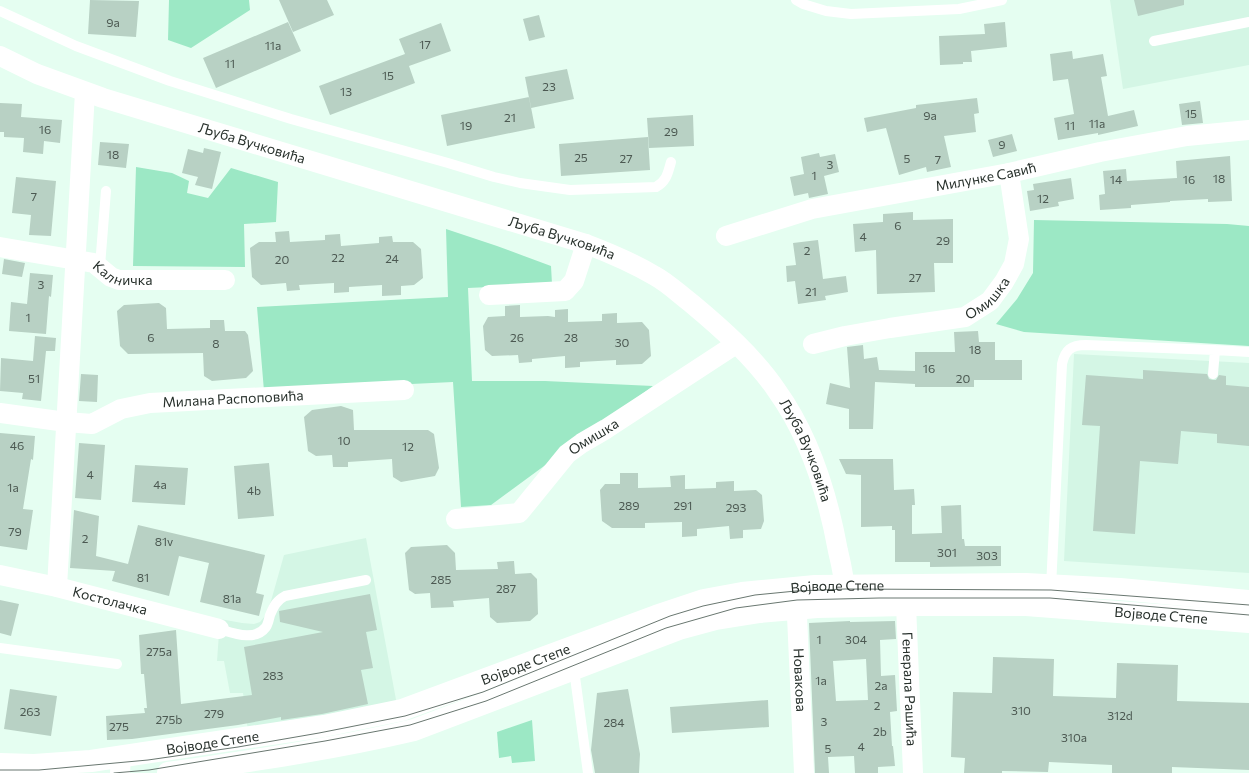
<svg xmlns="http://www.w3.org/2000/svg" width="1249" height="773" font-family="Commissioner,sans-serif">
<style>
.built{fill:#d4f6e5}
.green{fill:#9ce8c5}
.building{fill:#b8d1c4;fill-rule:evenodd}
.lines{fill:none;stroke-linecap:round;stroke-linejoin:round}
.lane{stroke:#fff;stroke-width:10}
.street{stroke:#fff;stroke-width:20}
.secondary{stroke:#fff;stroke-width:22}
.tram{stroke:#697770;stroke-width:1}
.labels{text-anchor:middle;stroke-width:3.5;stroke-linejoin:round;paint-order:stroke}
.number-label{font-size:12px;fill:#4c5952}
.street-label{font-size:14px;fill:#28312c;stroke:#fff}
</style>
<rect width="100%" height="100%" fill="#e5fef1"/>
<path class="built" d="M1110,0H1249V65L1123,89Z
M1074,354L1249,363V573L1064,561Z
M366,538L397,705L248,731L243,693H230L224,661H217L220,619L242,623L254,624L260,622L265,616L271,601L284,555Z"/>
<path class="green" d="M169,0H249L250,10L191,48L168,40Z
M136,167L172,173L189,181L187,193L208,198L231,168L278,182L276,222L244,224L245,267L133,266Z
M1034,220L1227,224L1249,226V346L1024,332L996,324L1017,299L1033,273Z
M446,229L497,246L551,266L552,284L468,288L472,381H545L653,386L491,505L461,507L453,382L264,391L257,307L448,297Z
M532,720L535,761L512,763L511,756L499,758L497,732Z"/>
<path class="building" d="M90,0L139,1L136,37L88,34Z
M279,0H327L334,15L293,32Z
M1134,0H1184V5L1138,16Z
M539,15L545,37L529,41L523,19Z
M288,22L301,51L216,88L203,58Z
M1005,22L1007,47L971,51L972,62H963V64L940,65L939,36L985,34L984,24Z
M441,23L451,51L409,66L415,83L330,115L319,86L405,54L399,39Z
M1072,51L1073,59L1103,54L1107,76L1101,77L1108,116L1134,110L1138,126L1098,135V133L1058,140L1054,118L1074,114L1068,79L1053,81L1050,54Z
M567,69L574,99L531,108L525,77Z
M529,97L535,128L447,146L441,115Z
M977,98L979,113L974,114L976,132L944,136L951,167L927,172L926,167L899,175L886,128L867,132L864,118L916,108V105Z
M1200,101L1203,123L1182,125L1179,104Z
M0,103L22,104L21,117L62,120L60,143L44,141L43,154L23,152L24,138L4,137V132H0Z
M693,115L694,146L649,148L647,118Z
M1012,134L1017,151L993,157L988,140Z
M648,137L650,170L561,176L559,144Z
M100,142L129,144L126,168L98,165Z
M204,148L221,152L212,189L195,185L198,177L182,173L188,149L203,153Z
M819,153L820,157L835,154L839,172L824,176L828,194L809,198L808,193L794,196L790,177L804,174L801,157Z
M1230,156L1232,201L1208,202V199L1170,201V202L1131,205V208L1100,210L1099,195L1105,194L1103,171L1126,169L1127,181L1177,178L1176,161Z
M16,177L56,181L51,236L29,235L31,215L12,213Z
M1071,178L1074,199L1058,202L1059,206L1030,211L1027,191L1034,190L1033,184Z
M913,212V220L953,219V263H934L935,292L877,294L876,250L855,252L853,224L883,222V214Z
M289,231L290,242L325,240V235L340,234L341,246L379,243V237L392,236L393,242H413L421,249L423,278L414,285L401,286V295L382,296V285L349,287V292L334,293V283L299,285L300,290L287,291L286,283L261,285L252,277L250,248L259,242H276L275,232Z
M818,240L823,279L846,276L848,292L825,296L826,300L798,304L795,281L787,282L786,266L796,265L793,243Z
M4,259L25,263L22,277L2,274Z
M30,273L53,275L51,297L49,296L46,334L9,331L11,302L27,304Z
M159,303L166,308L167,329L210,328V320H224L225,331H245L248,335L253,371L246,378L212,381L204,376L203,353L128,354L120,346L117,311L124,305Z
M520,305V317L548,316L555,317V310L568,309V322L602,321V314L617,313V323L642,322L649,330L651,356L642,364L616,365V360L580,362V367L565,368V356L532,359V362L519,363L518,355L492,356L485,350L483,326L488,317L505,316V306Z
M978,331L979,342H995V360H1022V380H974V387H915V384L875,382L873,429H849V409L826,404L830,383L850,388L847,347L863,345L864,359L877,357L879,370L915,371V352H955L954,332Z
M35,336L56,338L55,351H46L41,401L22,399L23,393L0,391L1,358L33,361Z
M1143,370L1207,374L1209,379L1213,380H1216L1219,375L1226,376V385L1249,387V446L1217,443V434L1181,431L1178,464L1140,461L1135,534L1093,531L1100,426L1082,425L1086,375L1143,379Z
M81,374L98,375L97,402L79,401Z
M341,406L353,410L354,430H428L434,434L439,468L435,476L401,482L393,477L392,459L348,462V467H333L332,455L316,456L308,451L304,417L312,410Z
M0,433L35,436L33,460L31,459L23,509L33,510L27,550L0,546Z
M79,443L105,445L101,500L75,498Z
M839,459H893L894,490L914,489L915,505H912V534L942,533L941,506L961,505L962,539H964L965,546H1001V566L930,567V562H895V530H892V526L861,527V475L846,474Z
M269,463L274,516L238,519L234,466Z
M135,465L188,468L185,505L132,502Z
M620,473H638V488L671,487L670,476L685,475V489L716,488V482L734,481V491L756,490L762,495L764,521L761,529L743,530V538L730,539L729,526L697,529V536L682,537V522L645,523V528H612L602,521L600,490L605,484H620Z
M74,510L99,516L96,556L128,564L138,525L265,555L256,593L264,595L259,616L200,602L209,563L179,556L169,596L112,581L115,571L70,568Z
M447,545L455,553L456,570L498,569L497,562L514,561L515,574L531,573L537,579L538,614L530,621L497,623L490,617L489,598L453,601L454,607L431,608L430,593L415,594L409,590L405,553L411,547Z
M370,594L377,630L366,632L373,668L361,670L368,704L322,714L281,720V717L238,725L132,739L107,740L106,716L145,713L144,708H147L144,674H141L139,635L176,630L181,704L252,695L244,647L323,632L280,622L279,611Z
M0,600L19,604L11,636L0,633Z
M850,621V622L895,621L896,639L880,640L881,676L895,675L897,711L890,712L892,746H893L895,766L878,767V773H855L854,756L828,757L829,773H815L809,623ZM866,659L868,700L836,701L833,661Z
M993,657L1054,659L1053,696L1116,698L1117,663L1178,665L1177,701L1249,703V770L1172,767V773H1112V765L1049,762L1048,772L1002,771V773H964L965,758L951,757L953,692L992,693Z
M10,689L57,696L51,736L4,729Z
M628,689L640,754L639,773H595L591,750L597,693Z
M768,700L769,727L672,733L670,707Z"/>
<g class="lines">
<path class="lane" d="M796,0L803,4L826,11L851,14L959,9L1002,0
M0,11L76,46L170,81L291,119L448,163L494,177L520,183L570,190L656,187C667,181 668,172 671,162
M1154,41L1249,22
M100,266L106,191
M1213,374L1215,350
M1051,587L1062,364C1065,350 1071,345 1086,345L1215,350L1249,352
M219,629C233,633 255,642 266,627C268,624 269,619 270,615C274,606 276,601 285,596L366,580
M0,648L117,664
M572,670L575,677L588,773"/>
<g class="street">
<path id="s1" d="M0,56L37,74L103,98L586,244C610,253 633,263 655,276C668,283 679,294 691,303C721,328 755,358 777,391C810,437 828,496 838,551C842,567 845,584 846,601"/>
<path id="s2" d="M726,236L812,209L1009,173L1100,152L1187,136L1249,130"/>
<path id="s3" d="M0,247L94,263L111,277L119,280H225"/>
<path d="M489,295L565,291L574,281L586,244"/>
<path id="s4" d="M813,344L845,336L890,328L965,317L990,301L1004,282L1014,264L1019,239L1009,173"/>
<path id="s5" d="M0,413L66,422L92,424L121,409L150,403L404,390"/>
<path id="s6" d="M456,519L519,513L567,454L582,443L606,429L736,344"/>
<path id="s7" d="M0,575L57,587L219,629"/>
<path d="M57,587L85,92"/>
<path id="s8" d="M796,593L804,773"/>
<path id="s9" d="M906,605L913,773"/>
<path d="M120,773L121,757"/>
</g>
<g class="secondary">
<path id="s10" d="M0,764L34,765L91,761L324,726L402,710L656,616L704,600L742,593L815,586L1026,584L1120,589L1249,601"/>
<path id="s11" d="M168,773C251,761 333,749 414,730L679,629L716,619L760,612L817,607L906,605H1026L1249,622"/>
</g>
<path class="tram" d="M0,770H39L148,760L238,747L319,733L405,716L483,692L670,616L703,606L755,595L796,591L845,589L1051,590L1249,605
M114,773L149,770L325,741L410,725L486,701L666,628L736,608L797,600L879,598H1050L1249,615"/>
</g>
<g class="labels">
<g class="number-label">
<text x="113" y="27">9a</text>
<text x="425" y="49">17</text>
<text x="273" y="50">11a</text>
<text x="230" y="68">11</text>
<text x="388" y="80">15</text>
<text x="549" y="91">23</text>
<text x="346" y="96">13</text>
<text x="1191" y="118">15</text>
<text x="930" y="120">9a</text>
<text x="510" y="122">21</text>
<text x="1097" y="128">11a</text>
<text x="466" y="130">19</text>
<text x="1070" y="130">11</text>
<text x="45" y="134">16</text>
<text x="671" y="136">29</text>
<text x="1002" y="149">9</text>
<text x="113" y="159">18</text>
<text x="581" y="162">25</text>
<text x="626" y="163">27</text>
<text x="907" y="163">5</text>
<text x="938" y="164">7</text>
<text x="830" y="169">3</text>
<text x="814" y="180">1</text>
<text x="1219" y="183">18</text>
<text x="1116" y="184">14</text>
<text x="1189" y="184">16</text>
<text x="34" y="201">7</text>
<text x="1043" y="203">12</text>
<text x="898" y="230">6</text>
<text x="863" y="241">4</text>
<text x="943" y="245">29</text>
<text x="807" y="255">2</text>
<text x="338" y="262">22</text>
<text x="392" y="263">24</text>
<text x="282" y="264">20</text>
<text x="915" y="282">27</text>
<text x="41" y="289">3</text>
<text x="811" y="296">21</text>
<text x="28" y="322">1</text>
<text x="151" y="342">6</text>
<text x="517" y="342">26</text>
<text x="571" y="342">28</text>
<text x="622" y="347">30</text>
<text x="216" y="348">8</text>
<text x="975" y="354">18</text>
<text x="929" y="373">16</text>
<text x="34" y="383">51</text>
<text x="963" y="383">20</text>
<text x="344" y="445">10</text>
<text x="17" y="450">46</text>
<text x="408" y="451">12</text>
<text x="90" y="479">4</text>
<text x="160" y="489">4a</text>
<text x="13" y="492">1a</text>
<text x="254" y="495">4b</text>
<text x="629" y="510">289</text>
<text x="683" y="510">291</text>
<text x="736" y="512">293</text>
<text x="15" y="536">79</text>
<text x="85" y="543">2</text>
<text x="164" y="546">81v</text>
<text x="947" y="557">301</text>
<text x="987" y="560">303</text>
<text x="143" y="582">81</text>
<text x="441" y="584">285</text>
<text x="506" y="593">287</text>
<text x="232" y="603">81a</text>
<text x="819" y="644">1</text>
<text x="856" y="644">304</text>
<text x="159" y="656">275a</text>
<text x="273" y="680">283</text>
<text x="821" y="685">1a</text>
<text x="881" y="690">2a</text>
<text x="877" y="710">2</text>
<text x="1021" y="715">310</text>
<text x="30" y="716">263</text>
<text x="214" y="718">279</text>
<text x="1120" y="720">312d</text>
<text x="169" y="724">275b</text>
<text x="824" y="726">3</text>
<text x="614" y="727">284</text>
<text x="119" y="731">275</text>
<text x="880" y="736">2b</text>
<text x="1074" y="742">310a</text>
<text x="861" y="751">4</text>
<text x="828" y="753">5</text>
</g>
<g class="street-label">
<text dy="5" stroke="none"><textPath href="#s1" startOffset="267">Љуба Вучковића</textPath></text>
<text dy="5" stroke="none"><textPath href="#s2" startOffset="267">Милунке Савић</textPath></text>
<text dy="5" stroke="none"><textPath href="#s1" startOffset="591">Љуба Вучковића</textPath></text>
<text dy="5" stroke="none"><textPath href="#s3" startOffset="128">Калничка</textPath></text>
<text dy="5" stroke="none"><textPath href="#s4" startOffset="184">Омишка</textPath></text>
<text dy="5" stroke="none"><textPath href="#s5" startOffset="238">Милана Распоповића</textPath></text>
<text dy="5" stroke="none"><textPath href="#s6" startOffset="171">Омишка</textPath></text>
<text dy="5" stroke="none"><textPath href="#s1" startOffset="927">Љуба Вучковића</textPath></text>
<text dy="5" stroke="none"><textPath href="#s10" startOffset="862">Војводе Степе</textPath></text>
<text dy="5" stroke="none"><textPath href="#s7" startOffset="113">Костолачка</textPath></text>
<text dy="5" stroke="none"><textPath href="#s11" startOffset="1018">Војводе Степе</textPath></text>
<text dy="5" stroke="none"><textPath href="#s10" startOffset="538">Војводе Степе</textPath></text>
<text dy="5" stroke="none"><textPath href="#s8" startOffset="87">Новакова</textPath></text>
<text dy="5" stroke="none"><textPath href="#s9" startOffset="84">Генерала Рашића</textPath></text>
<text dy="5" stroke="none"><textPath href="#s10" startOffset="214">Војводе Степе</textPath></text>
</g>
</g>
</svg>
